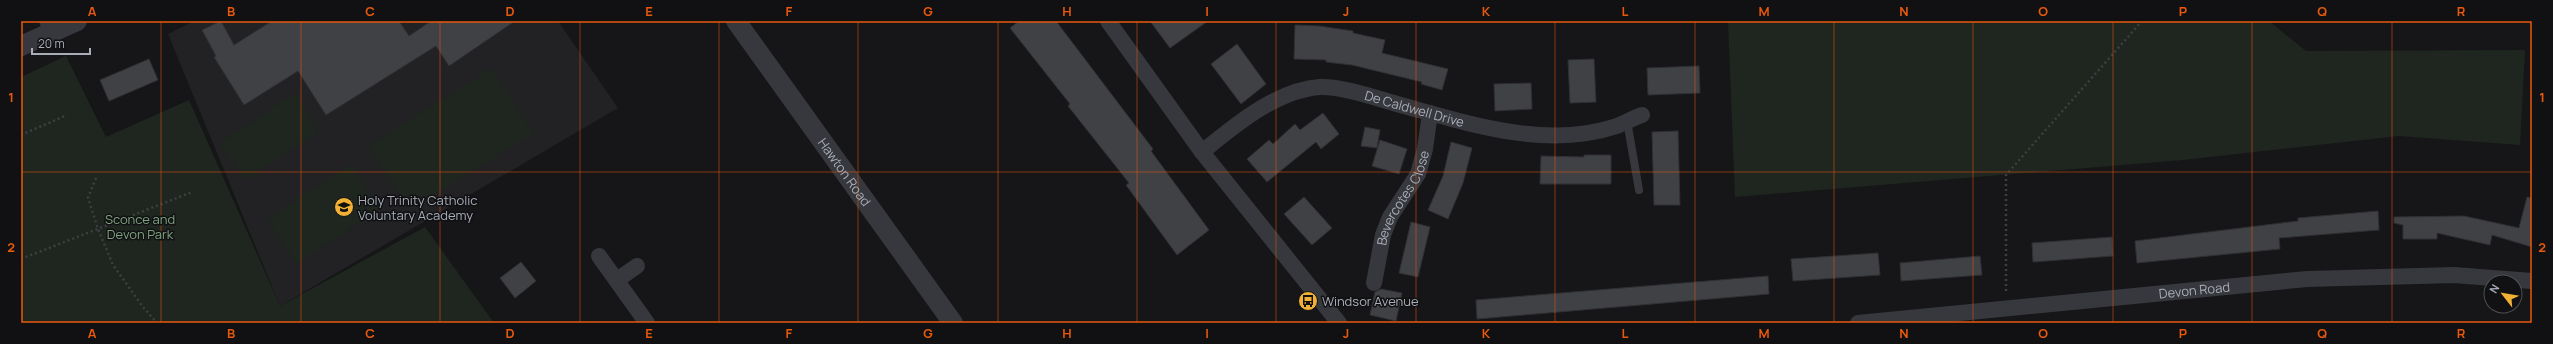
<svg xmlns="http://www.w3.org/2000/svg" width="2553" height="344" font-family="Manrope,sans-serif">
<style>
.built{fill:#222225}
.green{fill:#1e261f}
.building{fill:#404145;stroke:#303034}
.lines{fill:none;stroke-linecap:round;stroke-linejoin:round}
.path{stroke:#3d3f44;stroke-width:2.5;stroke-dasharray:2 3;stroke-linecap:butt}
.service{stroke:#37383d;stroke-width:8}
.minor{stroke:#37383d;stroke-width:16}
.tertiary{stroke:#37383d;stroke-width:20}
.grid{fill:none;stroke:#e8590c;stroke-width:1;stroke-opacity:0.55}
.labels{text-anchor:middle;stroke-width:3;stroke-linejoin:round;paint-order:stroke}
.street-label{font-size:13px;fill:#a8adb8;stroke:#111113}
.poi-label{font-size:13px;fill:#a8adb8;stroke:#111113;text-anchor:start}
.park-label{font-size:13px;fill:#7fa381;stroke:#111113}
.neatline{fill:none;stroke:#e8590c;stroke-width:1.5}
.grid-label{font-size:13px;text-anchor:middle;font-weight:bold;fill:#e8590c}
</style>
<rect width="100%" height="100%" fill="#161618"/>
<path class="built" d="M194,21H558L618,108L280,306L168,34Z"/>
<path class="green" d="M1728,21H2269L2306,51L2525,50L2520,145L2399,136L2183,160L1735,197Z
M66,56L106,137L189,100L280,306L425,227L494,323H21V77Z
M492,68L533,134L409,210L369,145Z
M295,93L319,131L245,180L220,143Z
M350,164L380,209L297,264L267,219Z"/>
<path class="building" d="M221,21L234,45L272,21H399L409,36L431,21H515L449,66L436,46L326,115L298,71L244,105L214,57L216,56L202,30Z
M1019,21H1056L1153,149L1151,151L1209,230L1177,255L1126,185L1129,183L1068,106L1070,104L1010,28Z
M1150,21H1208L1170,48Z
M1295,25L1319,26L1353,31V33L1385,40L1382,53L1448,69L1442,90L1421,84L1422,82L1352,65L1326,62V60L1294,59Z
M1237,44L1266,84L1241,104L1211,64Z
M149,59L158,80L109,101L100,80Z
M1594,59L1596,102L1570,103L1568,60Z
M1699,66L1700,93L1648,95L1647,68Z
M1531,83L1532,109L1495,111L1494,84Z
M1323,113L1339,134L1321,149L1316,142L1267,182L1247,159L1269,140L1273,144L1295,124L1300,130Z
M1365,127L1380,130L1377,148L1361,146Z
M1678,131L1680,205H1654L1652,132Z
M1380,140L1407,149L1399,174L1372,166Z
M1451,142L1472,148L1463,183L1448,219L1428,210L1443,176Z
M1584,155H1611V184H1540L1541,156L1584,157Z
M1304,197L1332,228L1312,245L1284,214Z
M2527,197L2532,198V247L2492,235L2490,245L2437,233V239H2403V225L2394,223V217L2464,216L2519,228Z
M2378,211L2379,230L2279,238L2280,249L2137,263L2135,241L2298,221V218Z
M1411,222L1430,227L1418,277L1399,273Z
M2112,237L2113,256L2033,262L2032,243Z
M1878,253L1880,275L1793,281L1791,259Z
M1980,256L1982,275L1901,281L1900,263Z
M521,262L536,281L515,298L500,278Z
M1768,276L1769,294L1477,319L1476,300Z
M1381,289L1402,293L1396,321L1370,315L1375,292Z"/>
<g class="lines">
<path class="path" d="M21,135L67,115
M96,178L88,198L98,229L113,265L143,307L157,323
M21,259L192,192
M2006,291V175L2142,21"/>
<path class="service" d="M43,21L48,34
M1627,121L1639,190"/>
<g class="minor">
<path d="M1108,21L1202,152L1339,323"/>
<path id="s1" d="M1202,152C1234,126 1276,90 1320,87C1341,86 1376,98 1397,104C1467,123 1545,150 1617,126C1625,123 1633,118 1642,115"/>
<path d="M599,256L647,323"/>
<path d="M617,280L637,266"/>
<path id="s2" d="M1374,283L1383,235L1390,217L1418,174L1425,149L1430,113"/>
<path id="s3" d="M1858,323L2307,279L2454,275L2532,281"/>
</g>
<g class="tertiary">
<path id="s4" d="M736,21L953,323"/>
<path d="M21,46L77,21"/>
</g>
</g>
<path class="grid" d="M161,21V323M301,21V323M440,21V323M580,21V323M719,21V323M858,21V323M998,21V323M1137,21V323M1276,21V323M1416,21V323M1555,21V323M1695,21V323M1834,21V323M1973,21V323M2113,21V323M2252,21V323M2392,21V323M21,172H2532"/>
<defs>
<symbol id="school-disc" viewBox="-11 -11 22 22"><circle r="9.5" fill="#f2b134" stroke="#111113"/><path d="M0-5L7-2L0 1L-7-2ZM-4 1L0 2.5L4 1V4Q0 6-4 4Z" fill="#111"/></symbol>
<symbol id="bus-disc" viewBox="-11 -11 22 22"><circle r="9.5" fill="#f2b134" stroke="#111113"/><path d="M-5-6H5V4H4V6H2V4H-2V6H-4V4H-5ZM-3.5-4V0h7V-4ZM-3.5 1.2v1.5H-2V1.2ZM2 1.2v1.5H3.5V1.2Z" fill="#111"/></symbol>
</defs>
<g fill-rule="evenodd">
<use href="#school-disc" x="333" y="196" width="22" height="22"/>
<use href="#bus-disc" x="1297" y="290" width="22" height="22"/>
</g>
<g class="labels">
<g class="street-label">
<text dy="5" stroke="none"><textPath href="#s1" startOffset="234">De Caldwell Drive</textPath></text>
<text dy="5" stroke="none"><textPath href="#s4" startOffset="186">Hawton Road</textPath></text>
<text dy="5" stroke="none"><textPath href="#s2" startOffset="91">Bevercotes Close</textPath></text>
<text dy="5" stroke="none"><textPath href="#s3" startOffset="338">Devon Road</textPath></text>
</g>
<g class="poi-label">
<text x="358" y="205">Holy Trinity Catholic<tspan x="358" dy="15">Voluntary Academy</tspan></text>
<text x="1322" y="306">Windsor Avenue</text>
</g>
<g class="park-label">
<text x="140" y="224">Sconce and<tspan x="140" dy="15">Devon Park</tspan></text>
</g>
</g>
<rect width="2553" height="344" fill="none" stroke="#111113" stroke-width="44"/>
<g transform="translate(2503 294) rotate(301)"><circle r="19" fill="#111113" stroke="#4d4f55"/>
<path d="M0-3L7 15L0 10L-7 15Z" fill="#f2b134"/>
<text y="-6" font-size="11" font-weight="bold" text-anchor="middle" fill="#a8adb8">N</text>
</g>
<path d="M32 48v6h58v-6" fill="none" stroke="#a8adb8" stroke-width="2"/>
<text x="38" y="48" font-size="12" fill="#a8adb8" stroke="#111113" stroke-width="3" paint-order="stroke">20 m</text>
<rect x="22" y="22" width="2509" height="300" class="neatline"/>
<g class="grid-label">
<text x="92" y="16">A</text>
<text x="231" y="16">B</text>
<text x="370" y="16">C</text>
<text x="510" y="16">D</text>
<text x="649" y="16">E</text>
<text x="789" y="16">F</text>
<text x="928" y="16">G</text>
<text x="1067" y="16">H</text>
<text x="1207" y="16">I</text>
<text x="1346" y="16">J</text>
<text x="1486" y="16">K</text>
<text x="1625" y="16">L</text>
<text x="1764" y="16">M</text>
<text x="1904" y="16">N</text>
<text x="2043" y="16">O</text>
<text x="2183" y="16">P</text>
<text x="2322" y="16">Q</text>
<text x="2461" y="16">R</text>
<text x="11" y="102">1</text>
<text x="2542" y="102">1</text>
<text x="11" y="252">2</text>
<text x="2542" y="252">2</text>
<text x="92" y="338">A</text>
<text x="231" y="338">B</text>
<text x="370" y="338">C</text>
<text x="510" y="338">D</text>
<text x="649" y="338">E</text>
<text x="789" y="338">F</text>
<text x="928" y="338">G</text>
<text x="1067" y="338">H</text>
<text x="1207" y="338">I</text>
<text x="1346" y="338">J</text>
<text x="1486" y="338">K</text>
<text x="1625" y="338">L</text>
<text x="1764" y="338">M</text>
<text x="1904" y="338">N</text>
<text x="2043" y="338">O</text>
<text x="2183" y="338">P</text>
<text x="2322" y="338">Q</text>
<text x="2461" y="338">R</text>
</g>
</svg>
